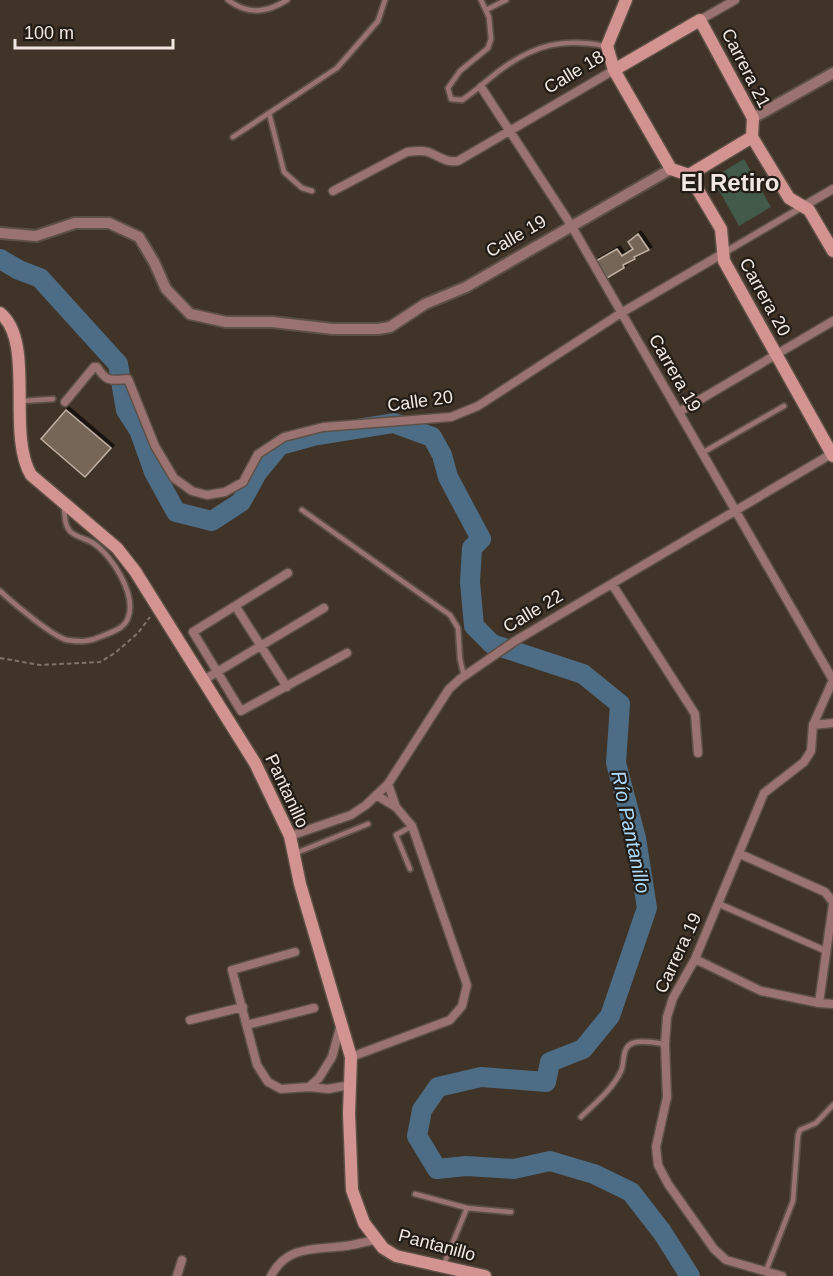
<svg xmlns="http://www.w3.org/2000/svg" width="833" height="1276" font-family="Helvetica,sans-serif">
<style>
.green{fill:#415a4a}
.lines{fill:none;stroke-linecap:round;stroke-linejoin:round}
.river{stroke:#4c6d85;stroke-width:20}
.building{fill:#756659;stroke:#c0b0a2;stroke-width:1.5;filter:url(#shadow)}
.service-casing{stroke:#5c5045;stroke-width:8}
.pedestrian-casing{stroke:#5c5045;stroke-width:9}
.minor-casing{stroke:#5c5045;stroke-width:11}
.tertiary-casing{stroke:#5c5045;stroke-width:14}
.secondary-casing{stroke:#5c5045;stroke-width:15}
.path{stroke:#81756b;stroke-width:2;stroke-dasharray:4.5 3;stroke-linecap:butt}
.service{stroke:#9a7270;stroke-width:4.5}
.pedestrian{stroke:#9a7270;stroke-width:6}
.minor{stroke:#9a7270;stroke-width:8}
.tertiary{stroke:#9a7270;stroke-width:10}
.secondary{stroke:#d39391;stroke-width:12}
.labels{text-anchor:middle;stroke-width:4.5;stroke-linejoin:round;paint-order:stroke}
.street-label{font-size:18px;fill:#f1e8e1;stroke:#221c17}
.water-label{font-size:20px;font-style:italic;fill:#addbfd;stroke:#221c17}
.district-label{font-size:24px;font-weight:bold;fill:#f1e8e1;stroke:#221c17}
</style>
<defs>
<filter id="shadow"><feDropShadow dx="3" dy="-3" stdDeviation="0" flood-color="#0009"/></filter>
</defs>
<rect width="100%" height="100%" fill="#403327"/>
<path class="green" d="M744,159L771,207L739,226L712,178Z"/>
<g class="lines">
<path class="river" d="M0,259L19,270L40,278L118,364L126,410L139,430L154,472L176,512L212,521L241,502L257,473L280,445L313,436L394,423L432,437L442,455L448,477L481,539L472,548L470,582L474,626L492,644L583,674L620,704L616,763L636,838L647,908L610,1016L583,1049L550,1062L546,1082L481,1077L438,1087L422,1110L417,1136L437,1169L466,1166L514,1169L550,1161L594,1174L631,1192L662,1232L690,1276"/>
</g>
<path class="building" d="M638,234L649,250L634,257L635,259L623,265L624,268L607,278L596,261L617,249L622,256L633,249L628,242Z
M66,410L111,448L85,477L41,439Z"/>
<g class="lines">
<defs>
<path id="service" d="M228,0C248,15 266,13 287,0
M481,0L489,17L491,39L488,48L460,71L448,88L451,99L462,100C476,91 487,80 499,71C535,44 563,38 605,46
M486,10L506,0
M269,113L284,172L302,188L312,191
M233,137L337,68L378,21L385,0
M22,401L53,399
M702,453L784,406
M302,510L450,615L458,628L460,659L464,676
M0,591C12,602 53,637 67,640C80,642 90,642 102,636C112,632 124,629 128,618C137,595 112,555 93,543C85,538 74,537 69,530C64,524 65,515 64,508
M296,853L368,824
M410,869L396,835L412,826
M581,1117C594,1104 613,1089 621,1071C625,1063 621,1047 633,1043C641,1040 656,1043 665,1044
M415,1194L467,1208
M444,1264L467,1208L511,1212
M766,1271L793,1201L798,1135L800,1130L816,1123L833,1105"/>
<path id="pedestrian" d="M722,254L802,207
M719,904L826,951"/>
<path id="minor" d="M700,20L735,0
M481,87L571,225L833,680
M333,191L407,152C415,151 421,150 428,152C439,156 446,163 458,161L614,70
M802,207L833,189
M65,402L94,367H97C107,383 111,380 128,379L155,446L174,478L192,491L207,495L225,492L243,482L258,454L284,437L323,427L451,417L478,406L621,313L722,254
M679,412L833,321
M288,573L193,632L241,711L347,653
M612,584L695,714L698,753
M236,607L287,687
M202,681L324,608
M813,725L833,723
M388,784L396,807
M290,836L351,815L366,805L388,784L449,689L460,679L515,641L833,453
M740,854L825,892L833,902
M295,952L232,970L257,1065L268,1082L281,1089L309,1087L319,1078L332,1057L341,1024
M695,959L761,991L819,1003L833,1004
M819,1003L833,904
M190,1020L243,1007
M247,1025L314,1008
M351,1057L450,1020L462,1006L467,985L412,826L396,807L376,795
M309,1087L328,1089L350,1085
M177,1276L182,1260
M271,1276C287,1245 315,1250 345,1246C356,1245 366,1241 377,1240
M782,1276L726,1260L714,1249L668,1184L658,1165L656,1147L667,1097L665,1044L667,1017L673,998L695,959L764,793L804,762L811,751L813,725L833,680"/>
<path id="tertiary" d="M753,118L833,73
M0,233L36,236L75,223H109L139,237L154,262L166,289L190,314L226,322H272L333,329H378L390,327L425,304L466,287L671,169"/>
<path id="secondary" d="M626,0L607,46L614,70L671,169L689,175L721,229L724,261L833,456
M614,70L700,20L753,118L752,137L786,193L789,198L809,210L833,251
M689,175L752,137
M0,313C36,342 6,433 31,475L117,548L135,571L255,763L290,836L300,884L351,1057L349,1113L352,1190L364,1223L383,1248L396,1256L485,1276"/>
</defs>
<use href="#service" class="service-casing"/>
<use href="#pedestrian" class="pedestrian-casing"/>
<use href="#minor" class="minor-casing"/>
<use href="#tertiary" class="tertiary-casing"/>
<use href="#secondary" class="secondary-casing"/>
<path class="path" d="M0,658L40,665L100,662L115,653L138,633L150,617"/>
<use href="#service" class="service"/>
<use href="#pedestrian" class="pedestrian"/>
<use href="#minor" class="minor"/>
<use href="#tertiary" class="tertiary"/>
<use href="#secondary" class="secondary"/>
</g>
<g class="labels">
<g class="street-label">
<text transform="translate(746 68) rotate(63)" y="6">Carrera 21</text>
<text transform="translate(574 72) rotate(-31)" y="6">Calle 18</text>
<text transform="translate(516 236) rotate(-30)" y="6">Calle 19</text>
<text transform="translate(765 297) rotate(61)" y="6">Carrera 20</text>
<text transform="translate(675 373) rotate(60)" y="6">Carrera 19</text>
<text transform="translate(420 401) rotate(-8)" y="6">Calle 20</text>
<text transform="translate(533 611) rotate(-31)" y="6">Calle 22</text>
<text transform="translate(287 791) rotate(65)" y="6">Pantanillo</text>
<text transform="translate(678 953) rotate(-65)" y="6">Carrera 19</text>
<text transform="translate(437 1245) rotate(15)" y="6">Pantanillo</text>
</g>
<g class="water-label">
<text transform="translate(631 832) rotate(78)" y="7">Río Pantanillo</text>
</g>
<g class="district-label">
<text x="730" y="191">El Retiro</text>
</g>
</g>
<path d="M15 39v9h158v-9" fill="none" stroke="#f1e8e1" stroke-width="3"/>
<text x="24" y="39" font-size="18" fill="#f1e8e1" stroke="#221c17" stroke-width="4.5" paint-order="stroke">100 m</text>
</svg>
